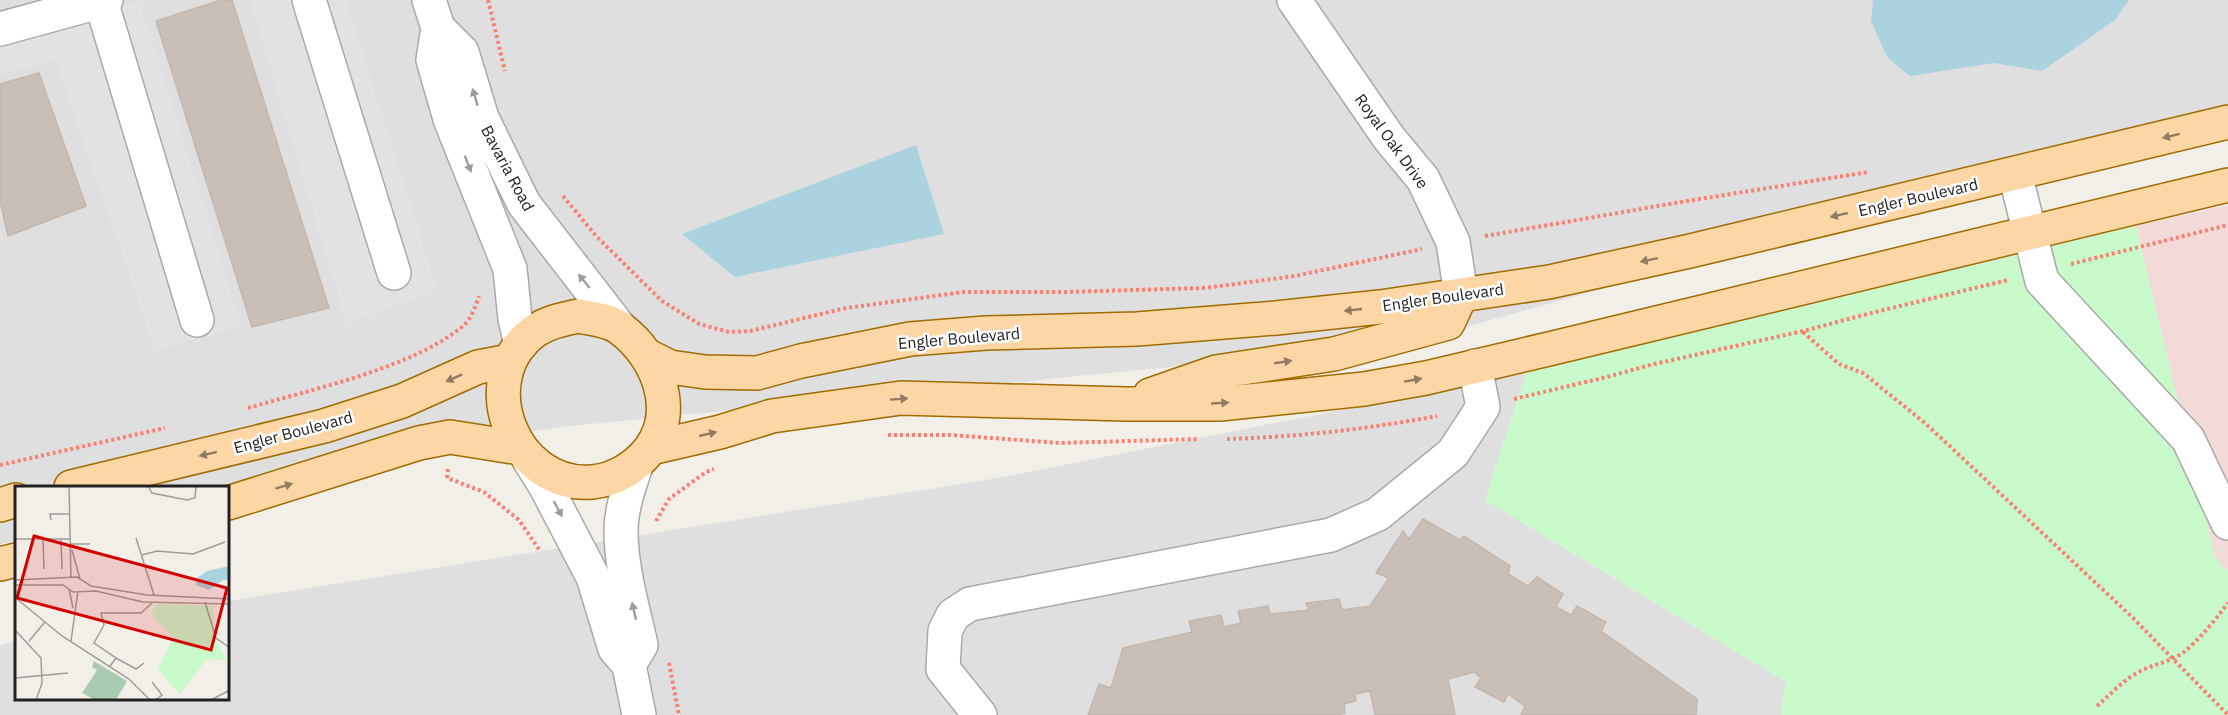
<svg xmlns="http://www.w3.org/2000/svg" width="2228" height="715" font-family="'IBM Plex Sans',sans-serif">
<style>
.residential{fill:#e0dfdf}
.commercial{fill:#f2dad9}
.park{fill:#c8facc}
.parking{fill:#e2e2e2}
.water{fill:#aad3df}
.building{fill:#c7bfb8;stroke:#c4b6ab;stroke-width:1.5}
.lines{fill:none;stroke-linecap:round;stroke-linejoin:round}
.minor-casing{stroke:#a9a9a9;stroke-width:36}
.major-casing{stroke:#a06b00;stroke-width:36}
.path{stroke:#fa8072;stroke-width:4;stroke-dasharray:3 3;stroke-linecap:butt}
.minor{stroke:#fff;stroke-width:33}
.major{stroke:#fcd6a4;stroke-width:33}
.oneway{fill:#9c9c9c}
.oneway2{fill:#8f7c63}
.labels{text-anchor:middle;stroke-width:5;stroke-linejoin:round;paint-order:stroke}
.street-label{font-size:16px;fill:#222;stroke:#fff}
.inset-road{fill:none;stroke:#9f9d99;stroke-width:1.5}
.view{fill:#d40000;fill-opacity:0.15;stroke:#d40000;stroke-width:3}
.inset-edge{fill:none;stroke:#222;stroke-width:3}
</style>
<rect width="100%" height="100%" fill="#f2efe9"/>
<path class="residential" d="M0,0H2228V123L2015,174L1426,338L1231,361L561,427L315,464L225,487H16V540L0,544Z
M1526,373L1485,500L1786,682L1781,715H0V645L16,641V698H228V601L998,478Z"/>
<path class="commercial" d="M2228,205V571L2215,558L2136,226Z"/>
<path class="park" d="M2136,226L2215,558L2228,571V715H1781L1786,682L1485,500L1526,373Z"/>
<path class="parking" d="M250,0H346L438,290L346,324Z
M140,2L242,326L154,351L56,60L0,74V41Z"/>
<path class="water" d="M1873,0H2129L2115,20L2042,71L1994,63L1910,76L1887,57L1871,21Z
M916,145L944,234L735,277L682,234Z"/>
<path class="building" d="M221,0H232L329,308L252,327L156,21Z
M39,73L86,206L8,236L0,201V84Z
M1423,519L1460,540L1464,536L1510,566L1508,574L1528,586L1537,577L1563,594L1556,607L1571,615L1577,606L1606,622L1601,631L1697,699L1696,715H1521L1525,706L1508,694L1504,702L1475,687L1481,678L1474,672L1448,679L1455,715H1375L1370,691L1355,694L1356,701L1344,704L1345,713L1338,715H1088L1099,684L1111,688L1123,648L1192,632L1189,621L1221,615L1224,627L1241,623L1238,611L1268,606L1270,614L1309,610L1306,603L1339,599L1342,610L1370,606L1389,578L1376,573L1403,531L1409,539Z"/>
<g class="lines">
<defs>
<path id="minor" d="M309,0L394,273
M429,0L438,28L433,60L450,119L510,269L515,319L521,344
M1294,0L1389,138L1423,179L1453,242L1461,295
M101,1L197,320
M438,28L462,52L482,118L524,204L620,328
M0,29L106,0
M2015,174L2042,281L2188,439L2228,523
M528,458L546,487L593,577L615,649L629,665L639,715
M629,665L641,645C633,608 621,569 621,531C621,508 630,484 637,463
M980,715L943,669L945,631L953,615L970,604L1331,535L1378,514L1453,453L1483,407L1475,366"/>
<path id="major" d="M578,316C592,319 610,320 621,329C657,356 679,410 650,449C636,467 615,480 592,482C513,488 470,378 535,331C548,322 564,319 578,316Z
M646,355L670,367L705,372L757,373L801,361L910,339L986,333L1137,329L1276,318L1380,307L1461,295L1549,282L1690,251L2228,122
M1150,395L1216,372L1334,354L1448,323L1461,295
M651,448L720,432L772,416L901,398L1125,404H1220L1364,389L1426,378L1553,348L2228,185
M71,487L324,426L402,401L478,367L510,361
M228,503L419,443L450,437L520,448
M0,505L16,500
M0,564L16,560"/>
</defs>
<use href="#minor" class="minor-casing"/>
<use href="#major" class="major-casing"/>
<path class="path" d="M488,0L505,71
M563,196L596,236L662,301L699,324L729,332L750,331L846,308L964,292H1064L1205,288L1295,276L1422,249
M1485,236L1687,201L1868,172
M2071,264L2228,225
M1803,332L1839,364L1863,373L1925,423L2131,616L2228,715
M1514,399L1607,377L1654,364L1803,331L1875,312L2008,280
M248,408C312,389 414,368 464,325C471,319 476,305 479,296
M888,435H950L1060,443L1198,439
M1227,439C1297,437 1368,429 1437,416
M0,465L165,428
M448,469L447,478L484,492L519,520L540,551
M656,521L669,499L706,472L714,469
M669,663L679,715
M2097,706C2110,695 2122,681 2137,673C2152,664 2169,663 2184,652C2201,638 2215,620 2228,603"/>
<use href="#minor" class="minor"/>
<use href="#major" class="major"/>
</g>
<defs><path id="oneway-solid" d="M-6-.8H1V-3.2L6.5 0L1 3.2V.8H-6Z" transform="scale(1.5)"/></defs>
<g class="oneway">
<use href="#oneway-solid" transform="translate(475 97) rotate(-107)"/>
<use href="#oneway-solid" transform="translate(468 164) rotate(69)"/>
<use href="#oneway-solid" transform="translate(584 281) rotate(-129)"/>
<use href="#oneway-solid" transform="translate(558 509) rotate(62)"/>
<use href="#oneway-solid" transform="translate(634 611) rotate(-103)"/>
</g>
<g class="oneway2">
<use href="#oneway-solid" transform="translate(2171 136) rotate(166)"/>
<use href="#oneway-solid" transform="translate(1839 215) rotate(167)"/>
<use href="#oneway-solid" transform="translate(1649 260) rotate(168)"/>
<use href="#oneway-solid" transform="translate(1353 310) rotate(174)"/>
<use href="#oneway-solid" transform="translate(1283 362) rotate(-9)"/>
<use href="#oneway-solid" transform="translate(454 378) rotate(156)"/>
<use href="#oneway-solid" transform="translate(1413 380) rotate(-10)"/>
<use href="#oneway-solid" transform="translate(899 399) rotate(-4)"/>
<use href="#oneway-solid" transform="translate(1220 403) rotate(-3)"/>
<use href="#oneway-solid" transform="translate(708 434) rotate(-13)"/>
<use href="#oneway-solid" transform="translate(208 454) rotate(167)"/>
<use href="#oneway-solid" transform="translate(284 486) rotate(-17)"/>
</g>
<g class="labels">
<g class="street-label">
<text transform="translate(1392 141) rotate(54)" y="6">Royal Oak Drive</text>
<text transform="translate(508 168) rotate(62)" y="6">Bavaria Road</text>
<text transform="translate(1918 197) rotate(-13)" y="6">Engler Boulevard</text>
<text transform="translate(1443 297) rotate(-8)" y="6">Engler Boulevard</text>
<text transform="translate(959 338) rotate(-5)" y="6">Engler Boulevard</text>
<text transform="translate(293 432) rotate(-15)" y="6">Engler Boulevard</text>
</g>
</g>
<g transform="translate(15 486)">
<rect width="214" height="214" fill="#f2efe9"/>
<path d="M79,175L112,195L101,214H80L67,207L82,184L77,181Z" fill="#aacbaf"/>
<path d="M143,118L199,120L198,150L212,174L192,173L165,208L143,184L158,151L136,128Z" fill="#c8facc"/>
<path d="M214,80V94H208L194,104L181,99L182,92L192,85Z" fill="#aad3df"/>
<path class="inset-road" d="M54,0L56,92M133,0L137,7L172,14L180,12L181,0M36,34L35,28H55M121,52L139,109M0,53H56M28,53L29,83M46,53L47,83M56,58H75M57,64L65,93M127,69L142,65L178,68L210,56M0,94L62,91L76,100L132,109L215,113M0,99H48L58,106L81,105L128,116L215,118M54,103L58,122M2,113L47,150L114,193L135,214M190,116L201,152L215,162M0,144L26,172L27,197L21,214M14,155L30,136M56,155L63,105M101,172L121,183L129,177M95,180L101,172L79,157L89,139L86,127H126L138,116M0,192L53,187M137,196L147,209L140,214M196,214L215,204"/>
<path class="view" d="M19,50L212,102L196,164L2,112Z"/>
<rect width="214" height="214" class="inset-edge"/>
</g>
</svg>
